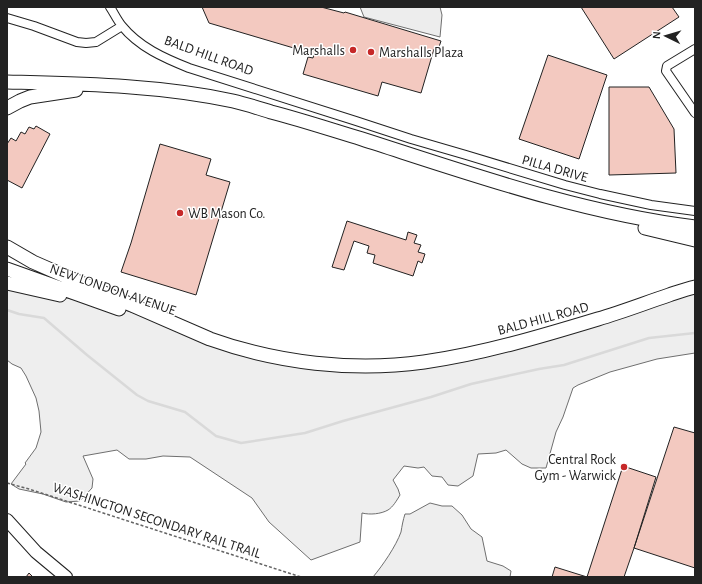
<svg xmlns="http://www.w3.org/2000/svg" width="702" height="584" font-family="'Alegreya Sans',sans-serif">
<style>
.green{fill:#eee;stroke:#6f6f6f}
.parking{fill:#ededed;stroke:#6f6f6f}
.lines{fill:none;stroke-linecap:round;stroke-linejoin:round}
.stream{stroke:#d9d9d9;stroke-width:2.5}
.building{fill:#f3c9c0;stroke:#222}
.minor-casing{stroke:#222;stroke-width:10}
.secondary-casing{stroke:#222;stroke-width:14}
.primary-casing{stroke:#222;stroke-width:15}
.path{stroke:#646464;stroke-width:1.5;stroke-dasharray:3 2;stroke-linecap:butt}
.minor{stroke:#fff;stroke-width:8}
.secondary{stroke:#fff;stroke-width:12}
.primary{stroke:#fff;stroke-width:13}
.poi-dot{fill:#c62828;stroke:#fff;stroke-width:1.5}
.labels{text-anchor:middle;stroke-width:3;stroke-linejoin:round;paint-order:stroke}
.poi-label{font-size:14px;fill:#222;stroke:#fff;text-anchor:end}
.street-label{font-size:14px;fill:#222;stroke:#fff}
</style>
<rect width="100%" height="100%" fill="#fff"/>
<path class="green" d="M7,282L94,305L118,308L134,313L223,344L346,364L431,361L695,291V353L657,359L610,372L578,385L573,388L563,417L556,432L546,468H531L522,464L506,450L496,453L478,454L473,476L458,486L448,485L442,477L432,476L424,467L418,468L404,466L393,480L398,489L400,495C397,500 393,507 388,510C381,514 370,515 362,513L360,542L311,560L269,522L252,498L190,457L163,456L146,459H129L117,450L83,456L93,479L92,488L80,501L66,502L43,494L19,489L11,484L26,464L25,463L36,448L41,432L39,411L36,398L26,376L21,368L12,364L7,360Z
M430,503L442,506H452L462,515L471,529L482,537L487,561L503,566L511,571L510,577H373C383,565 396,546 401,532C402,526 403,520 405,514H410Z"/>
<path class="parking" d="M360,7H440L442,15L440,37L364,17Z"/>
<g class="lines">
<path class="stream" d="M7,310L19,314L44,318L87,355L137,395L148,401L185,412L216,436L241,443L305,433L343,421L431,397L471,384L539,369L564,365L649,338L695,333"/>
</g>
<path class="building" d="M202,7H321L344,13L345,12L441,41L438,50L434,49L421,93L382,82L378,96L303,74L308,57L313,58L314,54L209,23Z
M581,7H672L679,17L614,59Z
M548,55L607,75L579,159L519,139Z
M609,87H649L674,129L676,173L609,175Z
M36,126L50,134L22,188L7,180V144L11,138L16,141L21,132L25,134L29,127L34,129Z
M160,144L211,159L206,175L230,182L196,295L121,272L131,243Z
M347,221L406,240L408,232L417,235L414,243L421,245L418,252L425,254L422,263L418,261L413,276L373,263L375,255L367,253L369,246L354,241L344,270L332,267Z
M674,427L695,433V568L634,548Z
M623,466L656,477L634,548L624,577H587Z
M555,567L587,577H552Z
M29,573L33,577H26Z"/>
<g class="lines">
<defs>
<path id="minor" d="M110,7C114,13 117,20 122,26C139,47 164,58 189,68L356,121L411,139L466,155L565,185L600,194L651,205L695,211
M7,18L34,26L77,42L86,43L96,42L122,26
M695,49L667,66L666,71L695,113"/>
<path id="secondary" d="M7,520L36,552L66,577"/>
<path id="primary" d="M7,82C83,84 159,85 233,101C246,104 258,108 271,112C302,120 332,130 362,139C471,174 581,213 695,227
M7,108L20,101L30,97L76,90
M645,228L695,240
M7,247L33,262L49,269L210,339C277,363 353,372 424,362C482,354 542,336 598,319C622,312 645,303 669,295C678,292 686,289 695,287
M7,269L119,309
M7,283L60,295"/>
</defs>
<use href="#minor" class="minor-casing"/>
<use href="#secondary" class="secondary-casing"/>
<use href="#primary" class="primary-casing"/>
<path class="path" d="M7,483L29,489L301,577"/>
<use href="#minor" class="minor"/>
<use href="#secondary" class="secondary"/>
<use href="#primary" class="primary"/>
</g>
<g class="poi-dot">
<circle cx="353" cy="50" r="4"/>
<circle cx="371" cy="52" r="4"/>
<circle cx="180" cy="213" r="4"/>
<circle cx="624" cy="467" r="4"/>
</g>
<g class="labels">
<g class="poi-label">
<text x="345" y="55">Marshalls</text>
<text x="379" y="57" text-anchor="start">Marshalls Plaza</text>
<text x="188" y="218" text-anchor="start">WB Mason Co.</text>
<text x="616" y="464">Central Rock<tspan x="616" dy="16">Gym - Warwick</tspan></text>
</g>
<g class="street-label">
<text transform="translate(209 55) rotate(20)" y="5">BALD HILL ROAD</text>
<text transform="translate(555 168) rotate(16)" y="5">PILLA DRIVE</text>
<text transform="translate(113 289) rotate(19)" y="5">NEW LONDON AVENUE</text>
<text transform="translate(543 318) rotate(-15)" y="5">BALD HILL ROAD</text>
<text transform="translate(157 520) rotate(18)" y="5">WASHINGTON SECONDARY RAIL TRAIL</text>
</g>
</g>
<rect width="702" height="584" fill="none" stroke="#222222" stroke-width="16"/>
<g transform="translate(666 36) rotate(275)" stroke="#ffffff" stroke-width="3" paint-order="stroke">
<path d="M0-3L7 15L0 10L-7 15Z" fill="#222222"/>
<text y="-6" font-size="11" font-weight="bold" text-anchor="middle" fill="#222222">N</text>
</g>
</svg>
